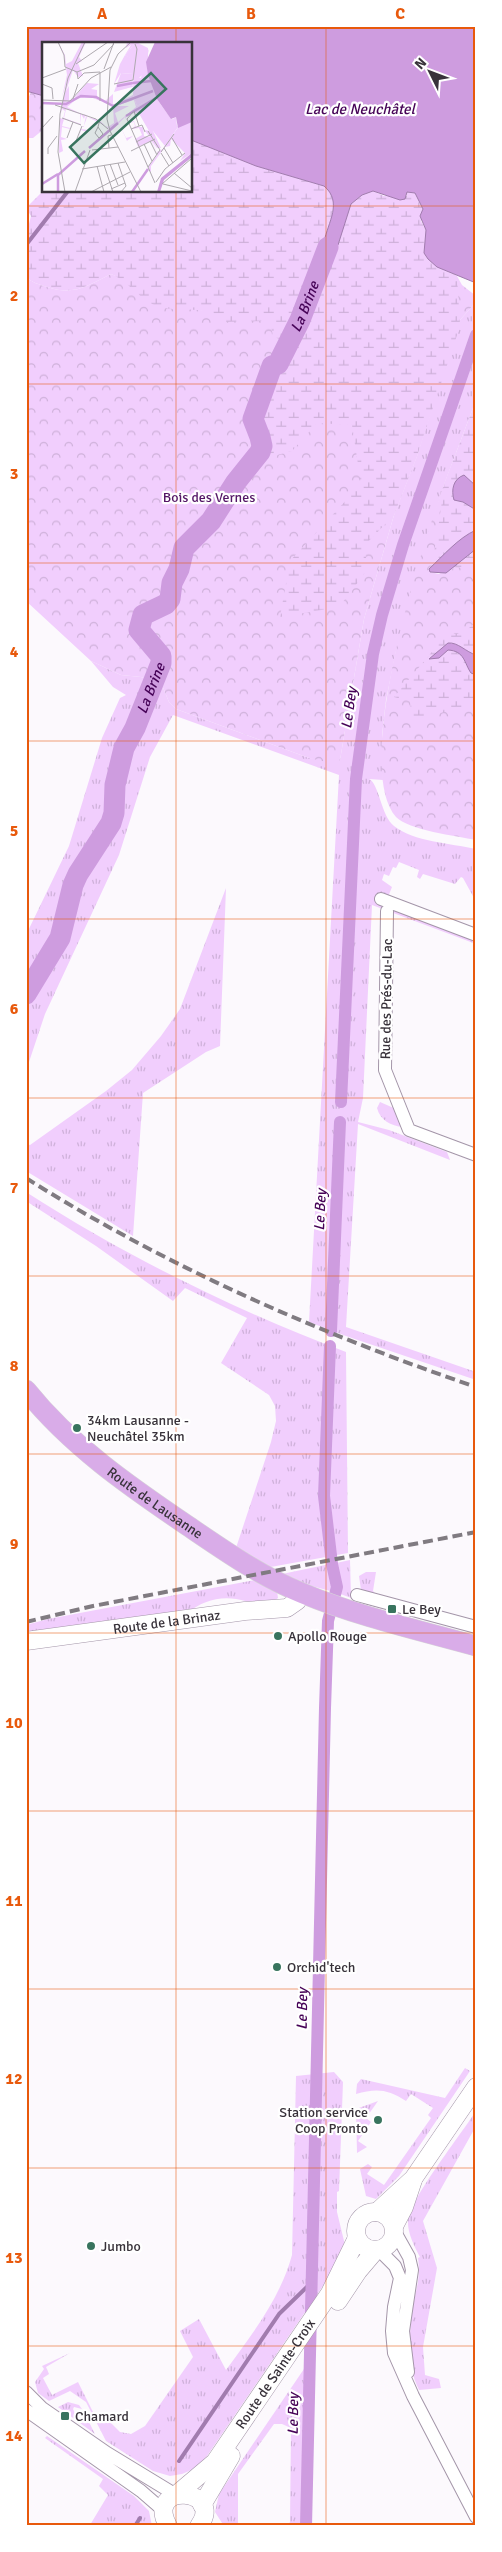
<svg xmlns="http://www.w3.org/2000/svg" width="502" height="2552" font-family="Signika,sans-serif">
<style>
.grass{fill:url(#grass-tufts)}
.forest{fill:url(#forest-crowns)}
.wetland{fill:url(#wetland-marsh)}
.water{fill:#ce9cdf;stroke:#a17cae}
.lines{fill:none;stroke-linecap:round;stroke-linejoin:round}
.stream{stroke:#a17cae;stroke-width:4}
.canal{stroke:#ce9cdf;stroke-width:12}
.river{stroke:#ce9cdf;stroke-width:21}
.street-casing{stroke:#a496a9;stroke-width:14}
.secondary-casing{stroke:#a496a9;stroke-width:19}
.primary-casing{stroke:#d7d6d8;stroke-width:21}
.street{stroke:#fff;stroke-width:12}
.secondary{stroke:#fff;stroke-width:18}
.primary{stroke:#d9ace8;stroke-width:20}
.rail{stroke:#807b81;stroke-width:4;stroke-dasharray:10 5;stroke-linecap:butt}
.grid{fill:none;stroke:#e8590c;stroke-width:1;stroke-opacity:0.55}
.poi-dot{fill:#38745e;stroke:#fff;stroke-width:2}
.labels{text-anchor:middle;stroke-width:4.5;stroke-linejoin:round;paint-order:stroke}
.park-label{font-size:14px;fill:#541666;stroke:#fff}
.street-label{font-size:14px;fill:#38323a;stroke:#fff}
.poi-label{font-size:14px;fill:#38323a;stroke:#fff;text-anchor:start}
.water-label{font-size:15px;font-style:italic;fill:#460357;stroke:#fff}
.inset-river{fill:none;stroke:#ce9cdf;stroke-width:2.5}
.inset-road{fill:none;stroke:#aea9af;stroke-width:1}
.view{fill:#38745e;fill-opacity:0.15;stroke:#38745e;stroke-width:2.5}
.inset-edge{fill:none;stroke:#38323a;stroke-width:2.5}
.neatline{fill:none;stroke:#e8590c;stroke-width:2}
.grid-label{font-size:16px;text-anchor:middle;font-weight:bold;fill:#e8590c}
</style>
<defs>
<pattern id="grass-tufts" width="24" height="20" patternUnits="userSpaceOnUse" patternTransform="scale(1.25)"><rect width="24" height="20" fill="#f1cefd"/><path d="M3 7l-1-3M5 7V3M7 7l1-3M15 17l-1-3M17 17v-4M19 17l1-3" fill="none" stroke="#cfb1da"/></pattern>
<pattern id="forest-crowns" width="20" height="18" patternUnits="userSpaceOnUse" patternTransform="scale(1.25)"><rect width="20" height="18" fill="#f1cefd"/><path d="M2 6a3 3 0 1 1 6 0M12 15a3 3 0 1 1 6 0" fill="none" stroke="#cfb1da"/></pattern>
<pattern id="wetland-marsh" width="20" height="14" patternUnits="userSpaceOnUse" patternTransform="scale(1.25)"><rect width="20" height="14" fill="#f1cefd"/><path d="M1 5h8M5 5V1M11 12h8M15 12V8" fill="none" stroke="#cfb1da"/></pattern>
</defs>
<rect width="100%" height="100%" fill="#fcf9fd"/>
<path class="grass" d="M476,302V400L445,482L422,554L396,651L386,700L382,735L383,780L369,779C379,783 381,816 394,826C414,842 450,843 476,849V904L474,909V898L463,878L461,877L455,884L423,874L420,879L417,877L419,870L399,862L396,868L393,867L389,876L384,874L382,880L392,887L388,897L476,939V944L372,905L363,1098L358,1122L389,1130L447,1152L450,1160L358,1124L346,1327L476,1372V1380L346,1336L309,1322L339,775L173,715L150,757L119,855L45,1014L26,1071V935L69,846L102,738L120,698L126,695L113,687L91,661L121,675L141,677L162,685L169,702L176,709L309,758L340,760L364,619L394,515L417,456L460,320Z
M226,888L220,1046L206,1052L143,1093L133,1236L26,1171V1144L30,1145L106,1091L132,1070L161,1036L180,1009Z
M380,1102L396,1109L403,1127C391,1126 380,1120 377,1108Z
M26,1192C127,1257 235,1310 346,1352L348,1553L254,1570L233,1557L271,1442L276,1421L275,1406L269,1395L221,1363L247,1318L185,1288L173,1301L96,1246L26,1201Z
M350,1560L351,1598L338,1593L339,1578L336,1563Z
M330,1564L335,1584L334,1592L308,1585L282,1574Z
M366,1572H376L373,1591L376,1594L361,1590L359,1576Z
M255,1580L277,1591L278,1598C264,1611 251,1601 236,1599C218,1596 201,1602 187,1613L26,1632V1625L48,1619Z
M465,2068L470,2071L399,2176L376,2199L366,2196L360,2169L368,2164L372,2167L367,2174L384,2185L431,2118L428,2115L433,2108L411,2094L406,2101C388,2089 376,2088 356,2094L357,2084L361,2079L445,2098Z
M334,2072L343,2082L339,2191L337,2192V2212L345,2245L329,2277L207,2456L196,2468L182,2474L170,2476L153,2471L106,2441L86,2402L70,2391L49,2401L38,2393L35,2382L44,2369L42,2366L70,2353L46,2367L49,2374L43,2378L52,2395L78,2382L98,2422L106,2418L120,2432L131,2434L145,2426L193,2357L180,2331L199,2319L226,2370C252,2334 280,2299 292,2255L296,2076Z
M378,2101L366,2118L371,2122L358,2141L367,2147L357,2153L356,2109Z
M476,2111V2126L423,2221L437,2268L423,2347L425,2375L439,2379L441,2388L419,2390C406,2364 409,2336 413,2307C416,2288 421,2278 418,2258L420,2257C414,2246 407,2232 408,2220C410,2199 462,2133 476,2111Z
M308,2363L304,2526L288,2525L290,2522L291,2428L282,2424H274L238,2474V2526H224L215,2512L219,2494Z
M68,2402L79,2405L82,2409L74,2407L73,2409L76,2416L88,2420L95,2434L58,2407Z
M47,2436L134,2496L149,2511L152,2526L90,2525L108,2495L99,2486L103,2479L45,2438Z"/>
<path class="forest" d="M31,92L44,96V129L33,138H26V103Z
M191,140L457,276L462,285L476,296V302L460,320L417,456L394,515L364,619L340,760L335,764L309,758L176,709L169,702L162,685L141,677L121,675L91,661L26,601V277C33,283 38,284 47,287C74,296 87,286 111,274L121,278L150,302L213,312Z
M476,400L451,549L429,569L430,572L439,574L476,549V840C457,836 408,830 396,817C351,766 423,543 445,482C455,455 468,428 476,400Z"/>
<path class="wetland" d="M191,140L256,166L324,186C343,201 331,204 331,221C331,230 332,239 332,249L338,245L351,204L362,195L373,191L384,196H407V192L415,193L423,209L421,221L426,230V248L437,267L457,276L460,326L417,456L394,515L364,546L368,569L339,607L280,617L290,561L361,484L352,425L317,423L292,451L266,458L260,452C265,439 253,431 253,418C253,406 262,396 266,385C269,378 268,372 272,366L278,364L289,344L273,336L270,321L223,322C203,303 184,313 160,307C141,302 129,281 111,274C87,286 74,296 47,287C38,284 33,283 26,277V236L31,216L26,208L44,190L191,191Z
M476,400V570L456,567L446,573L430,572L429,569L432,566L445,482Z
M476,622V709L464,707L412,720L410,701L394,697L447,634H462Z"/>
<path class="water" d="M26,26H476V283L437,267L428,259L424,253L426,230L420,216L423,209L415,193L407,192L405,199L400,200L373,191L362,195L351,204L338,245L332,249L324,242C328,222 343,202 324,186L256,166L191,140V44H44V96L26,91Z
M464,475L476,486V510L463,502L454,500C451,490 453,479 464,475Z
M476,530V549L446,573L430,572L429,569C443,556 458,538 476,530Z
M448,643C458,642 466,652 476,655V675L471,673C464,663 465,651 448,650L439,658L429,659Z"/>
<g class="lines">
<path class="stream" d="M26,245L68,191
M179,2461L279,2314L311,2283
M135,2526L140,2518"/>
<path class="canal" d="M341,1102L356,779L373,654L382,615L403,545L476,335
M331,1331L340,1122
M306,2526L325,1708L328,1621L337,1587L332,1564L324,1496L330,1346"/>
<path class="river" id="s1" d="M26,994L60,938L73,885L78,874L111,823L114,813L115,785L124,748L135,728L161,663V656L139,630L143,615L166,604L170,599L172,583L179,569L184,548L211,521L236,482L260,452L262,446L260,437L253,419L272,366L278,364L300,320L328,247"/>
<defs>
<path id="street" d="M381,899L476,935
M387,911L385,1070L409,1130L476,1155
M357,1595L476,1627
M395,2232L409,2257L412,2270L403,2331L408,2372
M379,2250L395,2266L400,2278L394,2307L392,2331L394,2353L413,2396L476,2517
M26,2392L42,2408L107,2453L176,2495
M26,2410L141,2491L164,2511"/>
<g id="secondary">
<path id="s2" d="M26,1641L245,1611L287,1608L297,1601L301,1593"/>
<circle cx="375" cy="2231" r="19"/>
<path d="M377,2212L413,2179L476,2087"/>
<path d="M394,2226L404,2207L413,2180"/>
<path d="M338,2301L358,2271L375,2251"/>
<path id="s3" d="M176,2495L215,2462L330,2293L357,2238"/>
<path d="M202,2505L231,2456"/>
<path d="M168,2526C144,2481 226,2488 199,2526"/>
</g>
<g id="primary">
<path id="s4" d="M26,1390C71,1446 129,1486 188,1526C225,1551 260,1576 302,1593C357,1616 418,1630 476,1646"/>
</g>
</defs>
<use href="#street" class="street-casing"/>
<use href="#secondary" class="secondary-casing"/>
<use href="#primary" class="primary-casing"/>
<use href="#street" class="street"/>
<use href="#secondary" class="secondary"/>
<use href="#primary" class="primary"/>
<path class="rail" d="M26,1178C167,1267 318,1333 476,1387
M26,1622L93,1606L476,1532"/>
</g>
<path class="grid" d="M176,26V44M326,26V2526M176,191V2526M26,206H476M26,384H476M26,563H476M26,741H476M26,919H476M26,1098H476M26,1276H476M26,1454H476M26,1633H476M26,1811H476M26,1989H476M26,2168H476M26,2346H476"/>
<g class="poi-dot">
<circle cx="77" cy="1428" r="5"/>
<rect x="387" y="1604" width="10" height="10" rx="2.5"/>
<circle cx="278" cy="1636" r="5"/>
<circle cx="277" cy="1967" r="5"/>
<circle cx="378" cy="2120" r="5"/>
<circle cx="91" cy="2246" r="5"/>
<rect x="60" y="2411" width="10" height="10" rx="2.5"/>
</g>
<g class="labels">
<g class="park-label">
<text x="209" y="502">Bois des Vernes</text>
</g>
<g class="street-label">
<text transform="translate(386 999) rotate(-89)" y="5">Rue des Prés-du-Lac</text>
<text dy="5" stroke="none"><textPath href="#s4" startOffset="172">Route de Lausanne</textPath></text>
<text dy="5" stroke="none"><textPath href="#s2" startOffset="142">Route de la Brinaz</textPath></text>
<text dy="5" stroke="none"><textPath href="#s3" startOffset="158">Route de Sainte-Croix</textPath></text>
</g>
<g class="poi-label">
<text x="87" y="1425">34km Lausanne -<tspan x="87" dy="16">Neuchâtel 35km</tspan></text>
<text x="402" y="1614">Le Bey</text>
<text x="288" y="1641">Apollo Rouge</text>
<text x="287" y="1972">Orchid'tech</text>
<text x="368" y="2117" text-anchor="end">Station service<tspan x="368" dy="16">Coop Pronto</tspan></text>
<text x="101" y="2251">Jumbo</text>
<text x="75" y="2421">Chamard</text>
</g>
<g class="water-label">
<text x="360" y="114">Lac de Neuchâtel</text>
<text dy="5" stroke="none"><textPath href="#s1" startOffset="788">La Brine</textPath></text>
<text dy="5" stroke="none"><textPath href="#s1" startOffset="335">La Brine</textPath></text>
<text transform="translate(349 708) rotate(-82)" y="5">Le Bey</text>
<text transform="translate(320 1210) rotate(-87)" y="5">Le Bey</text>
<text transform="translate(302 2009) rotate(-89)" y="5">Le Bey</text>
<text transform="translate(293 2414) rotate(-89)" y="5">Le Bey</text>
</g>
</g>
<g transform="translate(42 42)">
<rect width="150" height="150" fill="#fcf9fd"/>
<path d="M16,0L23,13L24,22L30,19L40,0H44L37,15L40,19L36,21L41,34L36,35L31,28L24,49L27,44V59L21,61L31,57L45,41L57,42L49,47L55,48V55L62,60L71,52V63L91,53L95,64L114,54L117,61L113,56L95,66L96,72L92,70L95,78L91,70L84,75L85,79L83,75L77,81L84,96L91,94L86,98L85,99L77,81L69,89L57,78L45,75L42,84V85H40L39,87L46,88L45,90L39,88L36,100L39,86L40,85L42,84L43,78L44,74H46L42,72L43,74L42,77L39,72V83L22,77L20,84L28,86L31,81L28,87L20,85L19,95L25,97L19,98L21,109L17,111L18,76L21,77L23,69L20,67L18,75L20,62L26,36L20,55L25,33L22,13ZM36,56H51L71,64L72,81L66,85L25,65ZM92,58L94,65L76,80L73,71L87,64H74ZM24,67L38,72L39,82L22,76ZM85,0H94L83,13L94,19L91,45L74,48H73L90,45L91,41V32L79,31L72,42L78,22L83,13L89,3L84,6ZM92,79L94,85H101L102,94L108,95L102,88L111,89L119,106H115L109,98L115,110L121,107L137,84L150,80V111L138,119L143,111L129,97L128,104L123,105L109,124V131L106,125L116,112L109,99L96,105L93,97L100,93L97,86L90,87L93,84L92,80L87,81Z" fill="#f1cefd" fill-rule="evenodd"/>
<path d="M94,0L106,6V27L97,36L107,35L113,55L95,64L91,53L92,19L83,13ZM113,56L136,85L123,104L111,89H107L95,68Z" fill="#f1cefd"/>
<path d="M107,7L104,21L107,35L99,37L100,29L93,28V36H98L92,37L93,25L104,26L103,14ZM108,37L115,50L114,54L100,60L98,58L104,57L102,53L107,49L101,40ZM115,57L129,78L134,75L135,84L131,90L124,86L126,82L116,66L108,65L104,69L98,65Z" fill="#f1cefd"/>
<path d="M79,31L91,32L90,45L72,50Z" fill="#f1cefd"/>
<path d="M113,0H150V80L136,86L134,75L129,77L115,57L106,33L104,20ZM150,111V115L122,138L118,150H115L119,136Z" fill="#ce9cdf"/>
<path class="inset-river" d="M91,41L109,39M75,44L91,41M0,61L24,62L39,54L54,55L71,64L111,49M84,74L114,56M47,106L76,81M0,142L16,132M16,150V133L43,109M90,150L106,127"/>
<path class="inset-road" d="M16,0L22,13L23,25L35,30L36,37L42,31L58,30M89,0L76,12L68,28L65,77L68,89L99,150M34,22L66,0M62,27L72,0M35,30L52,23L72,2M0,36L24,27M0,42L10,46L11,57M72,42L91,38L95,7L93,2M31,57L36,42M0,58L28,59L49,36L69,25M58,59V30M13,63L54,77L66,87M92,69L97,84M91,70L85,77L113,141M20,76L39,83M56,85L61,92L57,96L53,91L56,85L57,81L58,80M0,86L11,74M89,87L100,83L103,90M25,96L31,80M130,96L140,113M34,99L40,84M108,99L115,113M94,100L110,92M102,102L110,119M67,106L66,94L69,93M122,106L131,121M50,108L76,105M89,109L113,97M119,110L132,92M119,111L127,124M6,112V106L15,94M76,121L84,144L79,150M68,122L76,143M62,123L71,150M55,124L62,150M106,125L118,108L106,89M40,127L83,120M132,131L150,146M114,140L123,127L143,111M120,142L150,116M121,142L150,149M69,147L83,141M23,150L16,110L18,72L26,36L43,0M33,150L48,108M49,150L88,130"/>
<path class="view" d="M109,31L124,47L42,121L28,105Z"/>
<rect width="150" height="150" class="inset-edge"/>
</g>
<rect width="502" height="2552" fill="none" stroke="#ffffff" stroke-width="55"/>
<g transform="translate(430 72) rotate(312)" stroke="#ffffff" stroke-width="4" paint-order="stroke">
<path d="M0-4L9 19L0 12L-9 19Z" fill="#38323a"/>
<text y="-8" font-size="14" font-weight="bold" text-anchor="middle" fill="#38323a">N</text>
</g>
<rect x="28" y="28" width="446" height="2496" class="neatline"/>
<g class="grid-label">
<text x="102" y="19">A</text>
<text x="251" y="19">B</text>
<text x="400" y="19">C</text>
<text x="14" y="122">1</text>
<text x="14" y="301">2</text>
<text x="14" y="479">3</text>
<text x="14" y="657">4</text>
<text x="14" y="836">5</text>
<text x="14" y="1014">6</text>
<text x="14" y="1193">7</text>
<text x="14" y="1371">8</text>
<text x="14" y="1549">9</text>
<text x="14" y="1728">10</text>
<text x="14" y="1906">11</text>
<text x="14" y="2084">12</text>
<text x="14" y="2263">13</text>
<text x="14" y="2441">14</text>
</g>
</svg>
